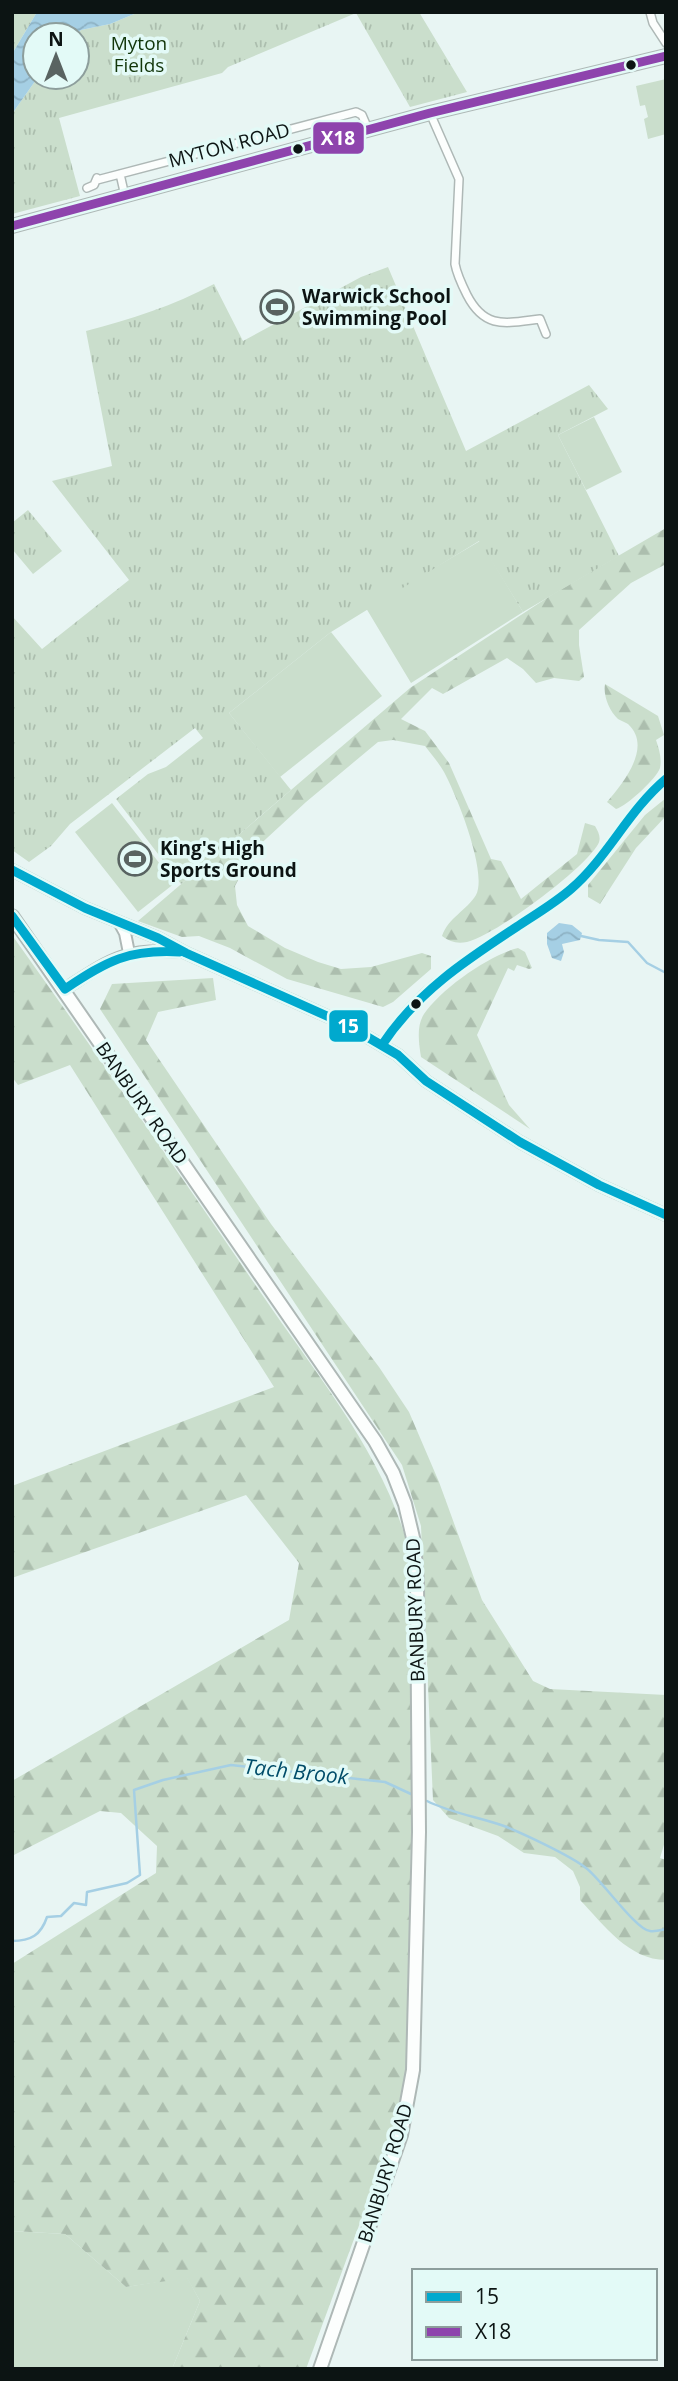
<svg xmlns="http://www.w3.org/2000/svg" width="678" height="2381" font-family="'Open Sans',sans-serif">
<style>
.grass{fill:#cadecc}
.forest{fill:url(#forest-firs)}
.park{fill:url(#park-tufts)}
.water{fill:url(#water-waves)}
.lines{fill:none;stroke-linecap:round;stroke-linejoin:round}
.stream{stroke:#a5cfe4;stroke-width:2.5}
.street-casing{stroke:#aeb8b6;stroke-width:10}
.secondary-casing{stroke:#aeb8b6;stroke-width:14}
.primary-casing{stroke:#aeb8b6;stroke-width:16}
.street{stroke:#fcfefd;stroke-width:7}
.secondary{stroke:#fcfefd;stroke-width:10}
.primary{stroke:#fcfefd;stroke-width:12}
.bus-1-casing{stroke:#e3faf7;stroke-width:14}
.bus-2-casing{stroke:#e3faf7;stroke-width:14}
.bus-1{stroke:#00a9ce;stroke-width:9}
.bus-2{stroke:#8e44ad;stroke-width:9}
.bus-dot{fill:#0c1413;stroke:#e3faf7;stroke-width:2.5}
.labels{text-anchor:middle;stroke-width:7;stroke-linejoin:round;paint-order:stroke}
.park-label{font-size:19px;fill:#12360a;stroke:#e3faf7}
.street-label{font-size:19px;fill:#0c1413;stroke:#e3faf7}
.poi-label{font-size:19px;font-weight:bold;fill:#0c1413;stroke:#e3faf7;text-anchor:start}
.water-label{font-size:21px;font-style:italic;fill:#004c69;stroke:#e3faf7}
.line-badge{stroke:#e3faf7;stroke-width:2.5}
.badge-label{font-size:19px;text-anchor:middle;font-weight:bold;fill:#fff}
</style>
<defs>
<pattern id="forest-firs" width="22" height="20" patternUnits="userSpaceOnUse" patternTransform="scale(1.75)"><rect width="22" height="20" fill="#cadecc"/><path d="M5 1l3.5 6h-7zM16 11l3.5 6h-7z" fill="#acbeae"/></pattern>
<pattern id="park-tufts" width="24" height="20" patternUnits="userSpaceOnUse" patternTransform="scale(1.75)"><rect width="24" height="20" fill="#cadecc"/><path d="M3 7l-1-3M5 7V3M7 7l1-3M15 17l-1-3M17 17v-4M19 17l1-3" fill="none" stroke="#acbeae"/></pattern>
<pattern id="water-waves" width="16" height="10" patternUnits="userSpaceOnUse" patternTransform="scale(1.75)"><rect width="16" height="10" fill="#a5cfe4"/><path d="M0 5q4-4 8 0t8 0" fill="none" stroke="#8db1c3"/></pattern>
</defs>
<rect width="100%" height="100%" fill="#e8f5f3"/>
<path class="grass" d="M666,79V134L648,139L644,119L648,117L645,105L640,106L636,86Z
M594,417L622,472L586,490L558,435Z
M480,541L523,612L411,683L366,608Z
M331,632L382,696L280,777L229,713Z
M112,803L175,883L138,912L75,832Z
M12,2231L65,2234L126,2287L187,2277L200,2301L172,2369H12Z"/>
<path class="forest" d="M666,528V564L631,583L579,630V645L584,677L579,681L554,678L536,683L523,669L507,658L443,694L432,688L401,719L425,731L449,763L491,859L501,861L521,899L577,854L585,823L595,826C599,833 602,839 597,846C580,872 497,934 467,942C457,944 450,942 442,936C448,918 467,910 476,895C488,872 456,794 444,772C439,763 431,754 425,746L393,740L378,742L306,802L254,850L235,886L237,905L248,926L285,948L318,962L341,969L371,967L422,953L431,956V969L393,1002L383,1007L287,979L230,948L199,936L182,937L138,921L410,688L553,594Z
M605,684L658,716L664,735L656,740C659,749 662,758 660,768C657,778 627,806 616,809L607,802C623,783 653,747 628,724C625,722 621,721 618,719C609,711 603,695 605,684Z
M666,798V816L636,848L600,904L588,897V885L645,815Z
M12,935C97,1054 180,1175 263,1296C316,1374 384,1455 408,1547L412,1783L407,2071L395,2128L306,2369H172L200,2301L187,2278L126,2287L65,2234L12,2231V1964L156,1873L157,1846L121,1813L100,1811L12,1856V1781L289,1620L299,1563L246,1495L12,1578V1486L274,1387L70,1065L18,1085L12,1077Z
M518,948L525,952L532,968L529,969L517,965L514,971L508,968L477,1035L509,1105L530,1129L421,1057C419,1044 416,1026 424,1014C441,989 489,955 518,948Z
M213,978L216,1000L158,1012L146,1040L271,1224L379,1367L409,1412L439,1482L482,1600L533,1681L550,1689L666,1695V1838L660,1858L666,1860V1960C629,1960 604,1925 580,1900V1887L573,1871L555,1857L524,1853L498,1836L449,1818L433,1800L421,1526L402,1465L100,1009L112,984Z"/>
<path class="park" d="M12,12H37L12,54Z
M139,12H419L467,92L410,107L356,13L228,67L222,73L59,118L80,196L12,214V114L38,77H77L76,35L81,30L110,24Z
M388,267L466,451L589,385L608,409L558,435L619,556L523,612L479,541L331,632L229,713L291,790L181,884L116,799L148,774L166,767L203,738L195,728L70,824L51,846L29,862L12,850V616L42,649L129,580L52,481L112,466L86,331C131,319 173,306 214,284L243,341L361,277Z
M28,510L62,551L33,574L12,549V523Z"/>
<path class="water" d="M37,12H139L110,24L81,30L76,35H35V77H38L12,114V54Z
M559,923L572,925L582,933L580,940L562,944L564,952L561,961L552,958L547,944V933Z"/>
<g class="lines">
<path class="stream" d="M581,936L599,940L628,942L647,963L666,973
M427,1801C451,1813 478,1817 504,1826C522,1833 571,1856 586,1868C601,1879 636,1930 650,1931C655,1932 661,1930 666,1929
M12,1941C31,1941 41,1935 47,1917L61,1916L74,1903L86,1905L87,1892L127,1883L140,1875L134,1790L163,1780L231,1765L385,1782L411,1794"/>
<defs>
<path id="street" d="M650,12L653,23L666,43
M430,113L459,179L455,264C457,275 462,285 467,295C485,330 506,323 540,319L546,334
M120,174L125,196
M97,180L356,112L362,115L368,129
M87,188L94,185L97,178
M382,1045C415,987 473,956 527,920C545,909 564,897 579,882C611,850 629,806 666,779"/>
<path id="secondary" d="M12,870L85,908L158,938L186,953L347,1025L398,1055L426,1081L520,1142L599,1185L666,1215
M119,922L125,933L129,953
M65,989C108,961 125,947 180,952"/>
<path id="primary" d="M12,226L430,113L666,56
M12,916L375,1441L393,1473L405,1504L414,1542L417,1584L419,1832L413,2070L401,2135L320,2369"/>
</defs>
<use href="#street" class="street-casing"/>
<use href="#secondary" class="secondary-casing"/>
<use href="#primary" class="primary-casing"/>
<use href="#street" class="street"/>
<use href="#secondary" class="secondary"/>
<use href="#primary" class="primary"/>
<defs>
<path id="bus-1" d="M12,870L85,908L158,938L186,953L347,1025L398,1055L426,1081L520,1142L599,1185L666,1215
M12,916L65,989C107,961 128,949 180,952
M382,1045C417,992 466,960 518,926C536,914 555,903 571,889C608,857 628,811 666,779"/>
<path id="bus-2" d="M12,226L430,113L666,56"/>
</defs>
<use href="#bus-1" class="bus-1-casing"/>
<use href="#bus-2" class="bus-2-casing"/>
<use href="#bus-1" class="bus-1"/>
<use href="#bus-2" class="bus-2"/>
</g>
<defs>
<symbol id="stadium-ring" viewBox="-11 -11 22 22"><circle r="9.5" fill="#e3faf7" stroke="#596361" stroke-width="1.5"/><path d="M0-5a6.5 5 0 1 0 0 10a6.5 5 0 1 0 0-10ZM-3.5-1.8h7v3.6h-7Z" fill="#596361"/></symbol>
</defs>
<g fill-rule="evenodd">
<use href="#stadium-ring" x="258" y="288" width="38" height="38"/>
<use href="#stadium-ring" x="116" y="840" width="38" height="38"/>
</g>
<g class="bus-dot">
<circle cx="631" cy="65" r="6"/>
<circle cx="298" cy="149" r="6"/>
<circle cx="416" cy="1004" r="6"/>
</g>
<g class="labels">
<g class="park-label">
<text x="139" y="50">Myton<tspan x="139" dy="22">Fields</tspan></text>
</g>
<g class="street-label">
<text transform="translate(229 145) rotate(-15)" y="7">MYTON ROAD</text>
<text transform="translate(142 1103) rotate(55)" y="7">BANBURY ROAD</text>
<text transform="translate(415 1610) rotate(-92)" y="7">BANBURY ROAD</text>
<text transform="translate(385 2173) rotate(-73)" y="7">BANBURY ROAD</text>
</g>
<g class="poi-label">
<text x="302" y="303">Warwick School<tspan x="302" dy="22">Swimming Pool</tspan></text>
<text x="160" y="855">King's High<tspan x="160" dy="22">Sports Ground</tspan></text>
</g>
<g class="water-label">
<text transform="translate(296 1772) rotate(6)" y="7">Tach Brook</text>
</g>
</g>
<g class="line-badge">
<rect x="312" y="121" width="53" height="34" rx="7" fill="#8e44ad"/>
<rect x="328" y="1009" width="41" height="34" rx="7" fill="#00a9ce"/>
</g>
<g class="badge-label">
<text x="338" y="145">X18</text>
<text x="348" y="1033">15</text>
</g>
<rect width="678" height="2381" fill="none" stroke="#0c1413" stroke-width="28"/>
<rect x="412" y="2269" width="245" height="91" fill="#e3faf7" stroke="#8d9e9c" stroke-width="2"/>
<rect x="426" y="2292" width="35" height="10" fill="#00a9ce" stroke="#8d9e9c" stroke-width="2"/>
<text x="475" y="2304" font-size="21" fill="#0c1413">15</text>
<rect x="426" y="2327" width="35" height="10" fill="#8e44ad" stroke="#8d9e9c" stroke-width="2"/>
<text x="475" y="2339" font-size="21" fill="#0c1413">X18</text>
<g transform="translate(56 56)"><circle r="33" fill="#e3faf7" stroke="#8d9e9c" stroke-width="2"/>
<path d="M0-5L12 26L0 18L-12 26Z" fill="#596361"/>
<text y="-10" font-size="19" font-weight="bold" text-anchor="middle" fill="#0c1413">N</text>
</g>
</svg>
